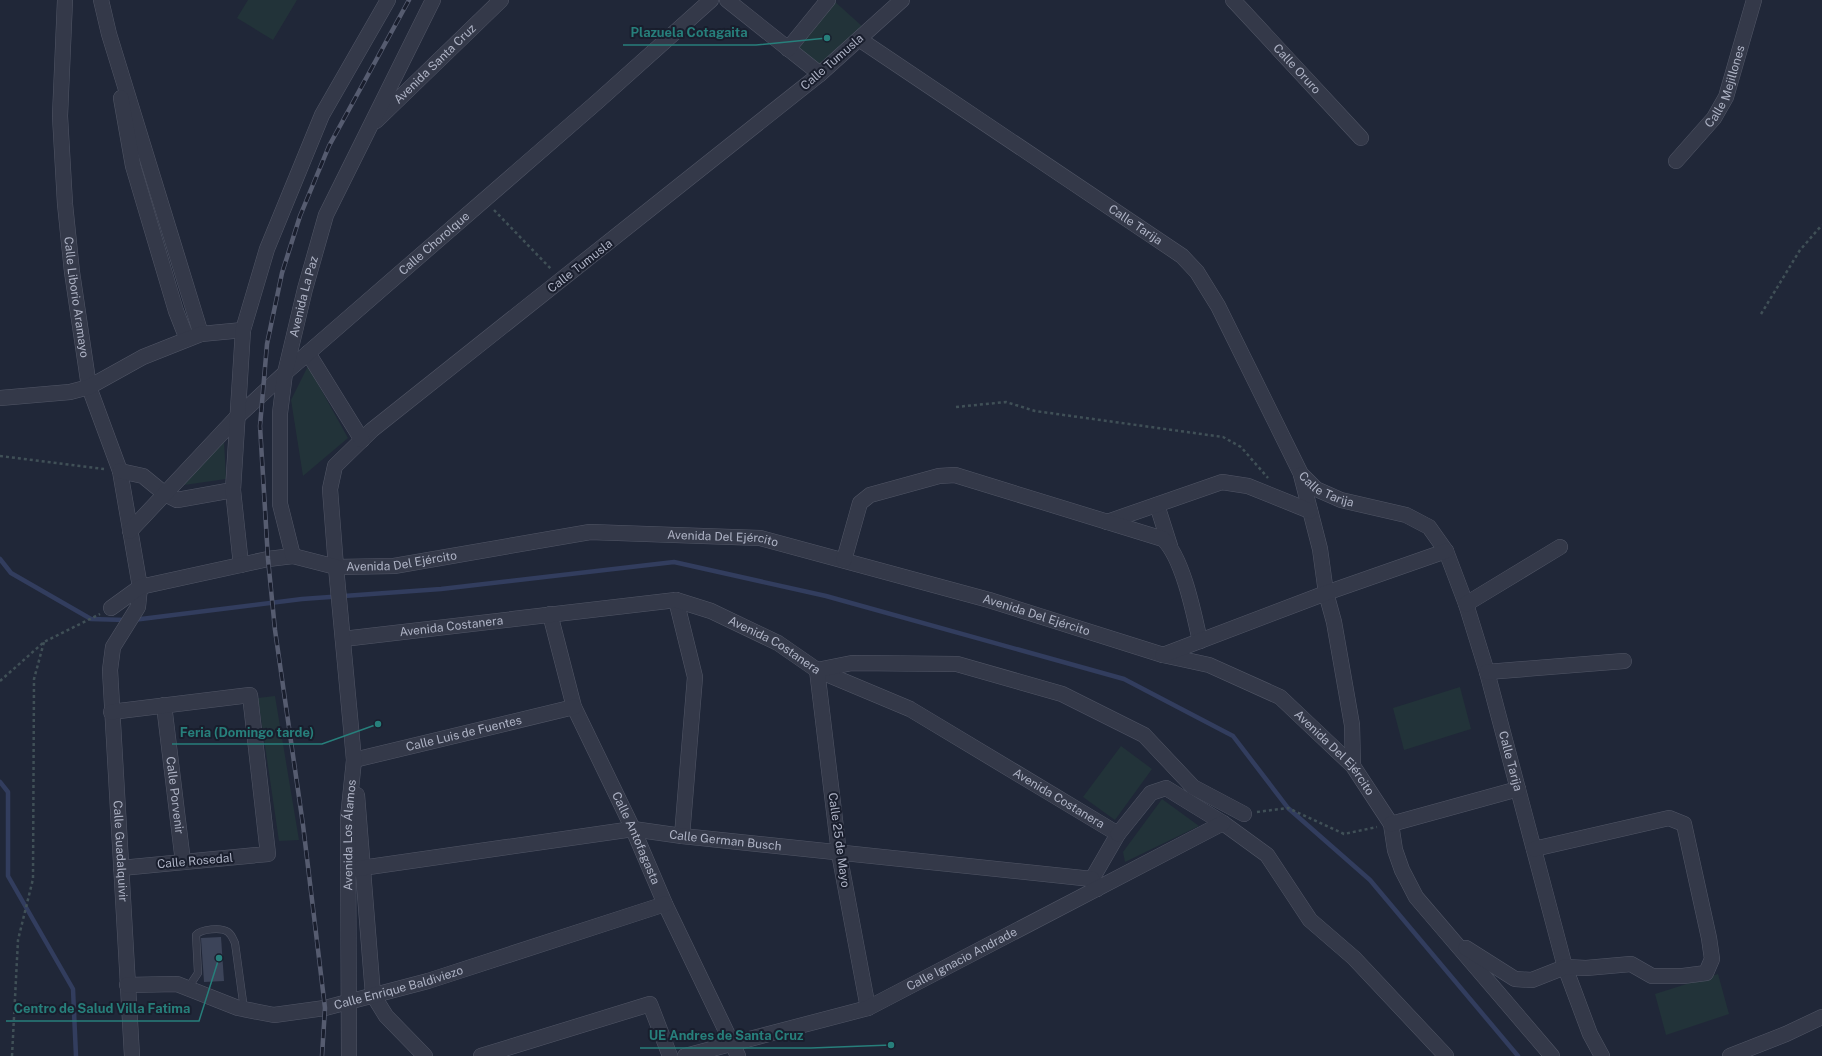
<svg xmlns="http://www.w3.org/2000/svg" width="1822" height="1056" font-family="'Public Sans',sans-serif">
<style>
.park{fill:#223339}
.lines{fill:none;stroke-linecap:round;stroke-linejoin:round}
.stream{stroke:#323d5e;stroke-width:4.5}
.building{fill:#3c4459}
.lane-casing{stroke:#515666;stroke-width:8}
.street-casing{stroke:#515666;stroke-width:16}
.path{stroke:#405057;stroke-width:2.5;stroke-dasharray:3 3;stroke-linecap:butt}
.lane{stroke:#343949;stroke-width:7}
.street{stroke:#343949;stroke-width:15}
.rail-casing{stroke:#565c70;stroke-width:4.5}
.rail{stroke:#191e2d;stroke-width:3;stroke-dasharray:9;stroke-linecap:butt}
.labels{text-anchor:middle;stroke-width:4;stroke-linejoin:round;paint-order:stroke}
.street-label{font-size:12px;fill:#aeb3c5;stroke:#191e2d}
.leader{fill:none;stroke:#277f7b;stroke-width:1.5}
.callout-dot{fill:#277f7b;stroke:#191e2d;stroke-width:1.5}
.callout-label{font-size:13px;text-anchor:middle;font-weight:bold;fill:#277f7b;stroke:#191e2d;stroke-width:4;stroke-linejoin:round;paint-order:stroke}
</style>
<rect width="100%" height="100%" fill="#202738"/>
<path class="park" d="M248,0H297L273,40L237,18Z
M833,0L863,27L820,68L794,49Z
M308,366L348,438L303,476L291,400Z
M224,441L226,479L184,485Z
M1460,687L1471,729L1404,750L1393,708Z
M275,696L299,840L279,841L258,698Z
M1121,746L1152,769L1115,820L1083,797Z
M1162,799L1199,826L1125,862L1123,852Z
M1718,974L1729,1014L1666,1035L1655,994Z"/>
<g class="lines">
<path class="stream" d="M0,559L11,573L91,619L126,620
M133,620L302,599L441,589L674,562L826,596L1124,679L1233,736L1288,808L1370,880L1518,1056
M0,782L8,792V876L73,989L76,1056"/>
</g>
<path class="building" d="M221,937L224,981L204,982L201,938Z"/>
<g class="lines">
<defs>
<path id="lane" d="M188,988L198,973L196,935C201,929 221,927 228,932C232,935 233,939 235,943L244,1009"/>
<g id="street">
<path id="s1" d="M65,0L60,116L65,204L72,272L89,387L120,471L140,587L138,607L113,647L110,670L132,1056"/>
<path d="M101,0L109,34L201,334"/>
<path d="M727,0L820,74"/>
<path id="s2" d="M902,0L820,74L372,430L335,466L330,489L336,567L394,566L590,532L760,538L989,600L1163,655L1209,665L1280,697L1353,766L1391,824L1395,850L1402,870L1416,897L1552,1056"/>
<path id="s3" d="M1233,0L1361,138"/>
<path id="s4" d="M859,39L1182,256L1197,272L1218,306L1301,474L1316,489L1341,500L1406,515L1429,527L1446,551L1466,604L1487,672L1565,967L1590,1034L1602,1056"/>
<path d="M788,49L828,0"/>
<path d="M121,98L133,166L176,311L187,339"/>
<path id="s5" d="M376,121L501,0"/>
<path id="s6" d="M1676,161L1714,118L1726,97L1754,0"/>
<path d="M308,353L362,440"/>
<path d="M0,398L70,392L89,387L143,357L201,334L243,330"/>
<path d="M120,471L143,476L165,494L177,500L233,490"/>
<path d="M1301,475L1320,549L1326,593L1334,622L1352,725L1353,766"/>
<path d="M1157,505L1170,546"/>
<path d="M1107,522L1222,482L1248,486L1310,511"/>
<path id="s7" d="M130,531L236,418L285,373L597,102L711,0"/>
<path d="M844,560L860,503L870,495L939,476L955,475L1163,539C1183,558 1194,614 1200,641"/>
<path d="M241,565L233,490L243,330L267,249L322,115L388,0"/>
<path d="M676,600L695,677L682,836"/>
<path d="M1466,604L1560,547"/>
<path d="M111,608L140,587L268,559L293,556"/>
<path id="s8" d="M550,614L574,707L633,829L665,904L738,1056"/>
<path id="s9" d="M343,639L676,600L711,611L778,643L817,670L910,709L1118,834L1092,879"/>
<path d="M1163,655L1326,593L1446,551"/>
<path d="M1487,672L1624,661"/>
<path id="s10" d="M164,705L183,862"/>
<path d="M111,712L250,695L268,854L121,868"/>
<path id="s11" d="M354,760L574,707"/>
<path d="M357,795L373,995L386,1016L425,1056"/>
<path d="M1391,824L1518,789"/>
<path d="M1118,834L1151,793L1166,788L1223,823L1267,855L1310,920L1354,958L1446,1056"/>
<path id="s12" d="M348,870L633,829L682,836L1092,879L1097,889"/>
<path d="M1466,948L1515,979L1532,980L1565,967L1586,968L1631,964L1652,976H1683L1706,973L1712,959L1709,938L1684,824L1669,818L1534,849"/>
<path id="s13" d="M127,985L177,984L238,1008L274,1015L325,1008L428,981L665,904"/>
<path d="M868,1008L839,853L817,670L852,663L957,664L1062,694L1144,735L1193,787L1244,814"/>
<path id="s14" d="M349,1056L348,818L354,760L336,567L293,556L280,504V413L285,373L305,289L326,215L433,0"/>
<path d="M481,1056L650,1004L670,1056"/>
<path id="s15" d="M685,1056L868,1008L1223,823"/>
<path d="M1730,1056L1786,1034L1822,1017"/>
</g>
</defs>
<use href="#lane" class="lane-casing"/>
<use href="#street" class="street-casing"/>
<path class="path" d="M494,210L552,270
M1761,314L1800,250L1822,225
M956,407L1006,402L1035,411L1223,437L1241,447L1268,478
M0,456L104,469
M0,681L44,642L100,614
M1257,812L1288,808L1344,834L1377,827
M12,1056L18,940L33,879L34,679L44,642"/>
<use href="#lane" class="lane"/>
<use href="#street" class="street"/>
<defs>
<path id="rail" d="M322,1056L325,1008L303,825L275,630L268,559L260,426L267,344L282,273L300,216L329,146L409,0"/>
</defs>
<use href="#rail" class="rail-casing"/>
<use href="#rail" class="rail"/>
</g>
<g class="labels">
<g class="street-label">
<text transform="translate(832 62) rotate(-41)" y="4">Calle Tumusla</text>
<text dy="4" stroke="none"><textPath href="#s5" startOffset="82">Avenida Santa Cruz</textPath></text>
<text dy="4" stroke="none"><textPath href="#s3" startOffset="94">Calle Oruro</textPath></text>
<text dy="4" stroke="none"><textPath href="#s6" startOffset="91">Calle Mejillones</textPath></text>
<text dy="4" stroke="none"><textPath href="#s4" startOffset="333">Calle Tarija</textPath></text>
<text dy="4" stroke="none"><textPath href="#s7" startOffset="419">Calle Chorolque</textPath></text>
<text transform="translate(580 266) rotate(-38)" y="4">Calle Tumusla</text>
<text dy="4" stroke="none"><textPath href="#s1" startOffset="298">Calle Liborio Aramayo</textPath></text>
<text dy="4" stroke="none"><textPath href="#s14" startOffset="798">Avenida La Paz</textPath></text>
<text dy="4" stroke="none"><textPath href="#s4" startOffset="669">Calle Tarija</textPath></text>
<text dy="4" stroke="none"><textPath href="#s2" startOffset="1226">Avenida Del Ejército</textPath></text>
<text dy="4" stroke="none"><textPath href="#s2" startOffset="902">Avenida Del Ejército</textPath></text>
<text dy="4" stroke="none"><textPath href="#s2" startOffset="1550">Avenida Del Ejército</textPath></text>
<text dy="4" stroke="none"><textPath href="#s9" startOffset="109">Avenida Costanera</textPath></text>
<text dy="4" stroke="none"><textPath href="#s9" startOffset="444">Avenida Costanera</textPath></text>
<text dy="4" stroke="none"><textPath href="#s11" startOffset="113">Calle Luis de Fuentes</textPath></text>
<text dy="4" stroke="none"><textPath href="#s2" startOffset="1886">Avenida Del Ejército</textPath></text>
<text dy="4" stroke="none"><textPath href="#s4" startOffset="1029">Calle Tarija</textPath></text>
<text dy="4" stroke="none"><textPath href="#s10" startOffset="91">Calle Porvenir</textPath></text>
<text dy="4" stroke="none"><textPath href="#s9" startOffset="768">Avenida Costanera</textPath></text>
<text dy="4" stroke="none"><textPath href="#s14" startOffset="221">Avenida Los Álamos</textPath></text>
<text dy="4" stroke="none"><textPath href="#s8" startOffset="241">Calle Antofagasta</textPath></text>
<text dy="4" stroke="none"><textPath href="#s12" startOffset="381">Calle German Busch</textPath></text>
<text transform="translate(839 840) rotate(82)" y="4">Calle 25 de Mayo</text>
<text dy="4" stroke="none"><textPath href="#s1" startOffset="868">Calle Guadalquivir</textPath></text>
<text transform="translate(195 861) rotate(-5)" y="4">Calle Rosedal</text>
<text dy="4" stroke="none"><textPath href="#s15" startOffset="295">Calle Ignacio Andrade</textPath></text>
<text dy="4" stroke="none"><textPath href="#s13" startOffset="280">Calle Enrique Baldiviezo</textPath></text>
</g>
</g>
<path class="leader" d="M827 38L756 45H623M378 724L322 744H172M219 958L199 1021H6M891 1045L811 1048H640"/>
<g class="callout-dot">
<circle cx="827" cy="38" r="4"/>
<circle cx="378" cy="724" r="4"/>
<circle cx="219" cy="958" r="4"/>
<circle cx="891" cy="1045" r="4"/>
</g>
<g class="callout-label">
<text x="689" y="37">Plazuela Cotagaita</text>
<text x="247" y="737">Feria (Domingo tarde)</text>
<text x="102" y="1013">Centro de Salud Villa Fatima</text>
<text x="726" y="1040">UE Andres de Santa Cruz</text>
</g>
</svg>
